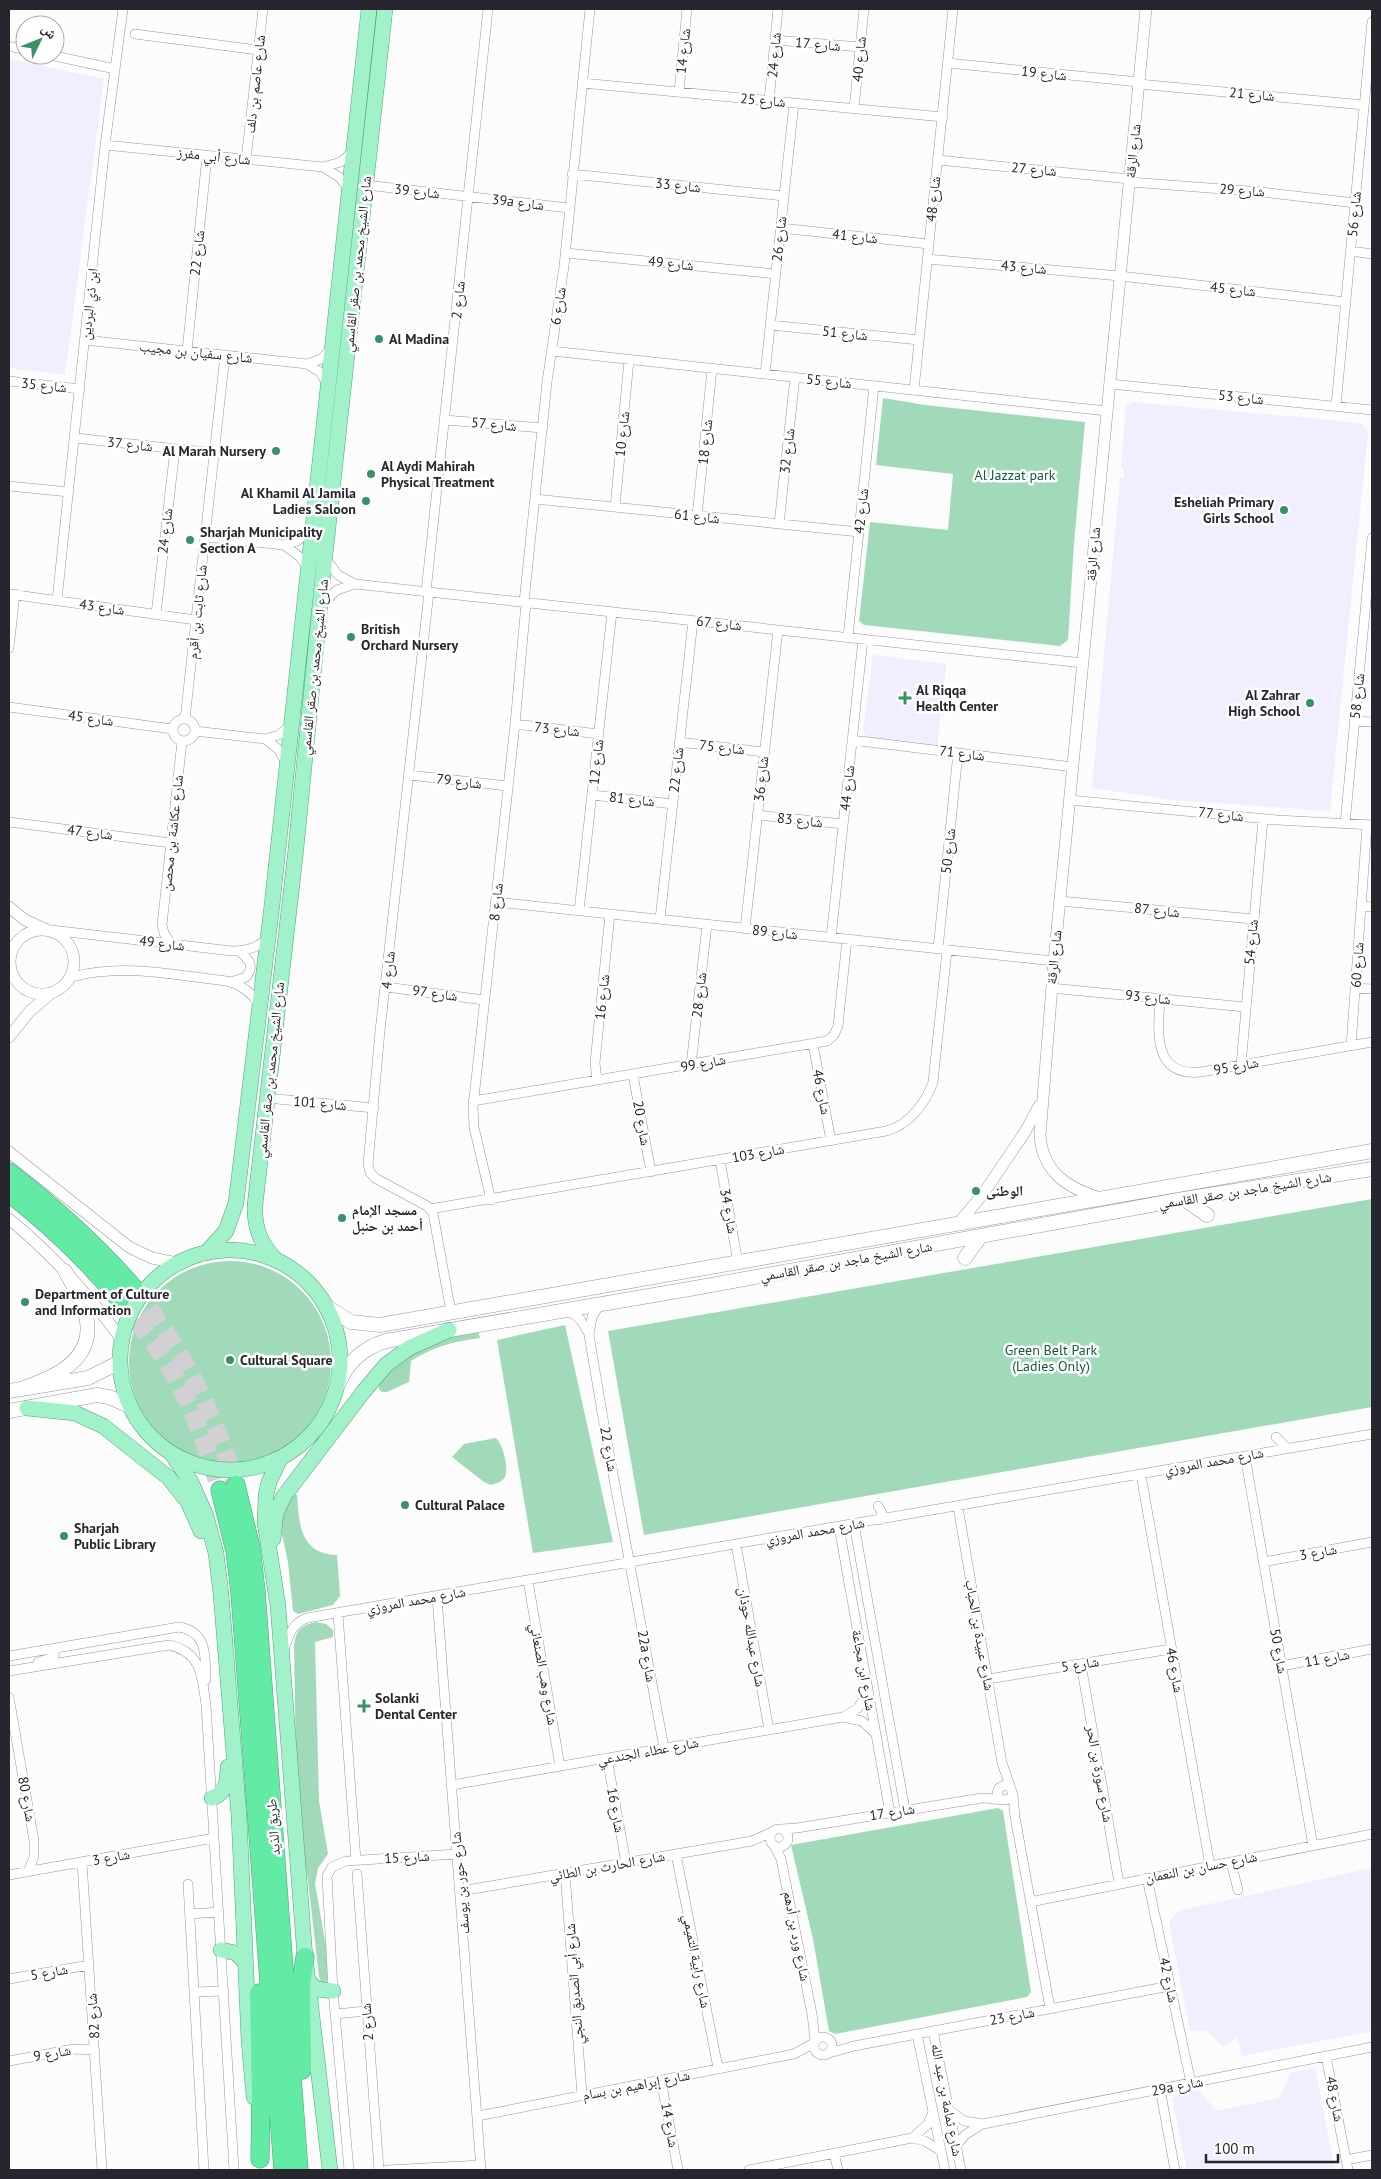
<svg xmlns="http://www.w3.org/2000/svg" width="1381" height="2179" font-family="'PT Sans','Noto Naskh Arabic',sans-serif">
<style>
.built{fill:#f0eeff}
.green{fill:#a0dab8}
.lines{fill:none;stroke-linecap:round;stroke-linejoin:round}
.motorway-tunnel{stroke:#d1d1d3;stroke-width:18;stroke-dasharray:18 9;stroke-linecap:butt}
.minor-casing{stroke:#9794a7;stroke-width:10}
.tertiary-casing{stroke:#9794a7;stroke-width:12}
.secondary-casing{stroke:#9794a7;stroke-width:15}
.primary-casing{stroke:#4ea57b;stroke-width:16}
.motorway-casing{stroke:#4ea57b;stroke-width:19}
.minor{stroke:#fff;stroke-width:9}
.tertiary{stroke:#fff;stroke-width:11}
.secondary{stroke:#fff;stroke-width:14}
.primary{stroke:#a1f2c9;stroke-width:15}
.motorway{stroke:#63eaa5;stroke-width:18}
.poi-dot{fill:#3a9165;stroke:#fff;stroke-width:2}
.labels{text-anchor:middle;stroke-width:5;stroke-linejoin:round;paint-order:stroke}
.street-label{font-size:14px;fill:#27262e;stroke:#fff}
.poi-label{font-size:14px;font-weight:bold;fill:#27262e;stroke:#fff;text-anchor:start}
.park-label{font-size:14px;fill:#105b39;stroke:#fff}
</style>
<rect width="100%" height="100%" fill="#fcfcfc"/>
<path class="built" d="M9,59L104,79L65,375L9,368Z
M1133,402L1342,421L1362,424L1368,432L1330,811L1173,800L1092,788L1120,478H1124V468L1121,467L1126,406Z
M873,655L946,664L937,746L868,738L863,732Z
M1372,1868V2031L1242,2056L1237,2037L1224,2047L1205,2030L1190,2031L1169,1922L1178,1911Z
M1315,2068L1335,2170H1187L1172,2098L1197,2089L1217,2111L1279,2098L1291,2072Z"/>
<path class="green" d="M883,398L925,405L1085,422L1074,543L1068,640L1060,646L864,625L859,621L870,522L948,530L953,474L876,465Z
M1372,1199V1407L644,1535L608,1331Z
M129 1362a101 101 0 1 1 202 0a101 101 0 1 1-202 0Z
M565,1325L613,1542L533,1553L497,1340Z
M478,1331L480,1338C452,1342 435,1346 411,1361L409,1382L387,1392H382L379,1389V1379L405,1356L445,1336Z
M496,1438C503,1445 509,1467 505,1477C502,1482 497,1483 491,1485L484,1482L452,1457L464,1444Z
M290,1495H297C299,1524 300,1554 337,1555L340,1596L333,1605L298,1614L293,1611L288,1562L280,1526V1515Z
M316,1622L326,1624L333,1630V1637L315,1642L319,1801L328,1854L318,1868L315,1884L331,1975L326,1982H321L319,1977L308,1880L297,1819L294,1645C297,1629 300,1626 316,1622Z
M998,1808L1003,1811L1031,1992L1027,1997L835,2034L829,2031L813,1939L791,1845Z"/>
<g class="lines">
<path class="motorway-tunnel" d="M133,1287C184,1352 211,1406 236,1485
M119,1299C147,1332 172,1367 190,1407C202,1434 211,1462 220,1490"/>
<defs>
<path id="minor" d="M135,34L258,50
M775,40L860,47
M9,46L25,50
M50,55L115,69
M948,63L1139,82
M582,83L943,117
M1139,84L1364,105
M679,92L687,9
M769,101L778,9
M854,109L864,9
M105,145L323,167L341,162L353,151
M246,160L263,9
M938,160L1130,179
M323,167L339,177L348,188
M572,174L784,196
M1130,182L1262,192L1355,203
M366,185L569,208
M781,228L929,244
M1351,251L1372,254
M566,253L776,274
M927,259L1120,276L1346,302
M770,325L919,340
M85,340L307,364L320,372L327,384
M187,351L207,156
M552,351L1107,411
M307,364L321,359L331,349
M765,374L794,103
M9,381L80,389
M1110,384L1372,410
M914,390L953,9
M1336,406L1372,22
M445,420L543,428
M75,438L215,453
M9,486L69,492
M535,499L859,532
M615,507L629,360
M697,516L712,369
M779,524L795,377
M206,537L284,545L300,557L308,568
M284,545L297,541L313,528
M326,559L338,575L355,584L1083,663
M426,592L488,9
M429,592L380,1031L368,1164L370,1172L375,1178L427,1206L433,1213L451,1312
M9,594L196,620
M57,600L105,145L123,9
M524,602L547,382L564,266L590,9
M322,604L337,590L355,584
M156,614L175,449
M848,637L874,386
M9,648L15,594
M9,707L172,729
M173 730a11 11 0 1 1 22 0a11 11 0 1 1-22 0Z
M185,719L225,355
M1354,721L1372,722
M515,724L599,734
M195,731L265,739L279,735L291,725
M265,739L278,749L286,762
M852,740L1073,767
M679,742L764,752
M409,775L508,786
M592,795L673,804
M1070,800L1277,820L1372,825
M757,815L843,824
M9,822L171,843
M1345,824L1372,538
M1060,901L1253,919
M496,902L1054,961
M1361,906L1372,907
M579,911L612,612
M660,919L693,621
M745,929L778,630
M51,930L232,951C246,951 259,948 268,937
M831,938L863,639
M171,944L164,933L162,925L182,741
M938,949L958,753
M72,977C123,963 175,975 226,981C240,984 254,993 259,1007
M231,982L246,977C255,966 249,959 239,951
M386,987L484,1000
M1051,988L1245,1007
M1355,988L1372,989
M1160,999C1158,1031 1152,1077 1201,1072L1372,1042
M813,1044L831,1141
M1351,1046L1367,825
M691,1065L707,925
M1241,1065L1263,819
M633,1075L651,1172
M597,1080L595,1063L610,914
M266,1098L374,1108
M473,1101L827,1041L834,1035L838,1026L847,939
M720,1160L738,1263
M491,1200L474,1127L473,1107L515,724L526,603
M430,1209L886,1131C908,1126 926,1103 933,1082L947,950
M601,1303L592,1317L589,1335L606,1436L664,1748
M566,1309L580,1319L589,1334
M1276,1437L1287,1448
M1245,1456L1313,1846
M1141,1475L1210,1866
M878,1506L882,1513L880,1520
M958,1507L1002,1763L1010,1786
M854,1524L905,1810
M839,1527L890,1813
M736,1544L769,1730
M1263,1562L1372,1542
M528,1581L560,1766
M437,1597L481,2170
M338,1614L356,1860
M285,1647C289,1634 293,1623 307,1618L1372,1434
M9,1656L179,1627C208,1632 205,1656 206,1680
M38,1662L54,1657L55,1648
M1081,1664L1119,1883
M1281,1666L1372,1649
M9,1671L169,1645C202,1652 202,1677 206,1705L234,2170
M988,1679L1171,1649
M9,1697L34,1841V1857L28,1872
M843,1717L862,1721L875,1733
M607,1758L626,1863
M452,1785L843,1717L857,1709L867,1694
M1013,1795L1015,1817L1050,2008
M770 1838a9 9 0 1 1 18 0a9 9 0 1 1-18 0Z
M781,1829L797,1828L982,1798C992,1797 1007,1805 1013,1795L1010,1786L1005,1785L999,1788L997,1793L1000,1799
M774,1845L781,1859L812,2014L815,2041
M676,1854L718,2068
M82,1862L102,2170
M1231,1862L1238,1890
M565,1873L582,2095
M357,1874L379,2170
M9,1875L214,1838
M1147,1878L1191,2083
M188,1884L204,2170
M461,1891L752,1841L772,1832
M1030,1902L1372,1834
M190,1914L219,1912
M9,1979L89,1965
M194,1992L224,1991
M335,2014L366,2011
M933,2031L961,2170
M917,2034L945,2170
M814 2046a9 9 0 1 1 18 0a9 9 0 1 1-18 0Z
M829,2053L854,2046L1170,1986
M1326,2056L1348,2170
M9,2061L74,2049L95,2050
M661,2080L678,2170
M1160,2089L1175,2170
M949,2110L964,2121L983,2124L1372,2047
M478,2116L794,2054L814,2043
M912,2138L925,2141L941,2151
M956,2146L965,2135L982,2124
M834,2153L838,2170
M1346,2160L1372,2155
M349,2170L333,1991L327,1876L332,1867L346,1861L458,1854
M387,2170L481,2165
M749,2170L912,2138L928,2124L933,2112"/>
<path id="tertiary" d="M9,907L25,920L45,929
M10 962a32 32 0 1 1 64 0a32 32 0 1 1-64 0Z
M9,1037L30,1011L50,994
M9,1152L129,1247L152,1258L177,1263
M1100,1198C1067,1188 1043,1172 1040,1136L1054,961L1146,9
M9,1219C52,1254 89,1295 122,1340
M958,1224L983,1194L1025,1132L1039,1106"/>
<path id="secondary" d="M1184,1199L1207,1215
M965,1258L980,1237
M327,1307L351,1322L380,1325L1372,1151
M338,1385C347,1362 363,1348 386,1341L695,1288L1184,1199L1372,1169
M22,1389C36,1383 52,1378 64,1369C105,1341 84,1303 65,1271
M9,1391L88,1378L120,1362
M9,1411L97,1395L109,1397L130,1406"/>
<path id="primary" d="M120 1360a110 110 0 1 1 220 0a110 110 0 1 1-220 0Z
M206,1253L226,1231L236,1203L272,905L369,9
M276,1260C260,1244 254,1227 255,1205L295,858L325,555L385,9
M27,1408L75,1413L103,1426L169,1478L188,1502L201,1531
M171,1453L191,1482L206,1516L216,1553L221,1594L239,1816L249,2041L254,2097
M280,1459L269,1482L266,1495L265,1523L278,1606L305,1957L330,2170
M273,1539L276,1513L284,1496L364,1391L386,1365L409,1348L449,1330
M212,1798C226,1794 228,1780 228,1767
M221,1950L236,1953L245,1962
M308,1981L317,1989L333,1991"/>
<path id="motorway" d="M9,1172C54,1207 95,1243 133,1287
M9,1193C50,1225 86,1259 119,1299
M236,1485L251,1548L256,1591L299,2170
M220,1490L235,1551L240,1593L283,2170
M259,1993L261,2092L260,2159
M302,2070L301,1984L305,1957"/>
</defs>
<use href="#minor" class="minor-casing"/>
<use href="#tertiary" class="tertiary-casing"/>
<use href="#secondary" class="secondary-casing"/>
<use href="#primary" class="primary-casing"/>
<use href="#motorway" class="motorway-casing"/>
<use href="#minor" class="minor"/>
<use href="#tertiary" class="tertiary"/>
<use href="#secondary" class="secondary"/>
<use href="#primary" class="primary"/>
<use href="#motorway" class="motorway"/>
</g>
<g class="poi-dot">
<circle cx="379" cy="339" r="5"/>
<circle cx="276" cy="451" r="5"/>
<circle cx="371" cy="474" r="5"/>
<circle cx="366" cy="501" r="5"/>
<circle cx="1284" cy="510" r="5"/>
<circle cx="190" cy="540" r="5"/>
<circle cx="351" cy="637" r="5"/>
<path d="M902.5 690.5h5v5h5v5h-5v5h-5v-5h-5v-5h5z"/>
<circle cx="1310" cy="703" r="5"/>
<circle cx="976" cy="1191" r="5"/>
<circle cx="342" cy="1218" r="5"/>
<circle cx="25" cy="1302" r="5"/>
<circle cx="230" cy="1360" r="5"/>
<circle cx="405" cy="1505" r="5"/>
<circle cx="64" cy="1536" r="5"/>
<path d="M361.5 1698.5h5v5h5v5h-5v5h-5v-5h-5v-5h5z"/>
</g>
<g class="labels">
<g class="street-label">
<text transform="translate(818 44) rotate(5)" y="5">شارع 17</text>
<text transform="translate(683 51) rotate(-84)" y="5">شارع 14</text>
<text transform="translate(774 55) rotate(-85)" y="5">شارع 24</text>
<text transform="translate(859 59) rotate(-85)" y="5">شارع 40</text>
<text transform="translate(1044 73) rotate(6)" y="5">شارع 19</text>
<text transform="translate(255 84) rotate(-84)" y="5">شارع عاصم بن دلف</text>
<text transform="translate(1252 94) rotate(5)" y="5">شارع 21</text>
<text transform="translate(763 100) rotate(5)" y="5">شارع 25</text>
<text transform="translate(1133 151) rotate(-84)" y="5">شارع الرقة</text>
<text transform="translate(214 156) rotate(6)" y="5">شارع أبي مفرز</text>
<text transform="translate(1034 169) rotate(5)" y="5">شارع 27</text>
<text transform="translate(678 185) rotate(6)" y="5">شارع 33</text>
<text transform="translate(1242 190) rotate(4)" y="5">شارع 29</text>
<text transform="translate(417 191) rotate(6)" y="5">شارع 39</text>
<text transform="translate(933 199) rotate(-84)" y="5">شارع 48</text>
<text transform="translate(518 202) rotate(7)" y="5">39a شارع</text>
<text transform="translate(1354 214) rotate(-85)" y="5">شارع 56</text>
<text transform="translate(855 236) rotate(6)" y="5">شارع 41</text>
<text transform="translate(779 239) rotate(-84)" y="5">شارع 26</text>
<text transform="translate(197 253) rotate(-84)" y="5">شارع 22</text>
<text transform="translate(671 263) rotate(6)" y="5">شارع 49</text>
<text transform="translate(357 264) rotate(-84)" y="5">شارع الشيخ محمد بن صقر القاسمي</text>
<text transform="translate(1024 267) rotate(5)" y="5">شارع 43</text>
<text transform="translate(1233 289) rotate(6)" y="5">شارع 45</text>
<text transform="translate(458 300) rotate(-84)" y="5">شارع 2</text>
<text transform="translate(89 304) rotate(-84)" y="5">ابن ذي البردين</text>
<text transform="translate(558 306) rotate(-81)" y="5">شارع 6</text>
<text transform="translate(845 333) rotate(6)" y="5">شارع 51</text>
<text transform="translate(196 352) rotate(6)" y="5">شارع سفيان بن مجيب</text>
<text transform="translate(829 381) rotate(6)" y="5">شارع 55</text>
<text transform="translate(44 385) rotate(6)" y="5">شارع 35</text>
<text transform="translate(1241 397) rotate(6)" y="5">شارع 53</text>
<text transform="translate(494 424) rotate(5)" y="5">شارع 57</text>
<text transform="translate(622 434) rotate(-84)" y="5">شارع 10</text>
<text transform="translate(705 442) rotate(-84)" y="5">شارع 18</text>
<text transform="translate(130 444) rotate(6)" y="5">شارع 37</text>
<text transform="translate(787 451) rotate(-83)" y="5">شارع 32</text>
<text transform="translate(861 511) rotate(-84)" y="5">شارع 42</text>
<text transform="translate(697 516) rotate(6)" y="5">شارع 61</text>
<text transform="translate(165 531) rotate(-83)" y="5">شارع 24</text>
<text transform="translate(1093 554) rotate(-85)" y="5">شارع الرقة</text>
<text transform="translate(102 607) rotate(8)" y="5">شارع 43</text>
<text transform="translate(197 612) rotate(-84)" y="5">شارع ثابت بن أقرم</text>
<text transform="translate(719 623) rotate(6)" y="5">شارع 67</text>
<text transform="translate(314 667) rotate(-84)" y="5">شارع الشيخ محمد بن صقر القاسمي</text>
<text transform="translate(1357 696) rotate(-84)" y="5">شارع 58</text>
<text transform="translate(91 718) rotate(8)" y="5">شارع 45</text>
<text transform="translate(557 729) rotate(6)" y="5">شارع 73</text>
<text transform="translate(722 747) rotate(6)" y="5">شارع 75</text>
<text transform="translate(962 753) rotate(7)" y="5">شارع 71</text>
<text transform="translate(596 762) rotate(-84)" y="5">شارع 12</text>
<text transform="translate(676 770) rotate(-84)" y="5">شارع 22</text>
<text transform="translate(761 779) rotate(-84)" y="5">شارع 36</text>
<text transform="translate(459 781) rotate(7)" y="5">شارع 79</text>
<text transform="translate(847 788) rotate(-84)" y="5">شارع 44</text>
<text transform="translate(632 799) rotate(6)" y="5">شارع 81</text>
<text transform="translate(1221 814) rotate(6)" y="5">شارع 77</text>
<text transform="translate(800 820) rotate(6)" y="5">شارع 83</text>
<text transform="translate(90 832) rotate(7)" y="5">شارع 47</text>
<text transform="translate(172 833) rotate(-84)" y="5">شارع عكاشة بن محصن</text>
<text transform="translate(948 851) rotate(-84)" y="5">شارع 50</text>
<text transform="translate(496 902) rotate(-84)" y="5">شارع 8</text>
<text transform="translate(1157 910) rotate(6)" y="5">شارع 87</text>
<text transform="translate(775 932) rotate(6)" y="5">شارع 89</text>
<text transform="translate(1251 942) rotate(-85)" y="5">شارع 54</text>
<text transform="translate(162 943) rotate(7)" y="5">شارع 49</text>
<text transform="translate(1054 957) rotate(-84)" y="5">شارع الرقة</text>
<text transform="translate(1357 965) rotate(-86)" y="5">شارع 60</text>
<text transform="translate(388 970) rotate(-84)" y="5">شارع 4</text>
<text transform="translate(435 993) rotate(8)" y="5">شارع 97</text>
<text transform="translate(699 995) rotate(-84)" y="5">شارع 28</text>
<text transform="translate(602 997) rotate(-84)" y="5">شارع 16</text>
<text transform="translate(1148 997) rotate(6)" y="5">شارع 93</text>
<text transform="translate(703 1063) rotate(-10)" y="5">شارع 99</text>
<text transform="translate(1236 1066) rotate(-10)" y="5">شارع 95</text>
<text transform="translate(270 1070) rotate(-84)" y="5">شارع الشيخ محمد بن صقر القاسمي</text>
<text transform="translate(822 1092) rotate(79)" y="5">شارع 46</text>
<text transform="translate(320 1103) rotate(5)" y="5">شارع 101</text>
<text transform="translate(642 1123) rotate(80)" y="5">شارع 20</text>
<text transform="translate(758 1153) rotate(-10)" y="5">شارع 103</text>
<text transform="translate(1245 1190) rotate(-9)" y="5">شارع الشيخ ماجد بن صقر القاسمي</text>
<text transform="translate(729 1211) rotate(80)" y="5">شارع 34</text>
<text transform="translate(846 1261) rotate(-10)" y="5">شارع الشيخ ماجد بن صقر القاسمي</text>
<text transform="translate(609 1449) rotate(80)" y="5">شارع 22</text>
<text transform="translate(1214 1461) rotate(-10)" y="5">شارع محمد المروزي</text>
<text transform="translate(815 1531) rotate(-10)" y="5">شارع محمد المروزي</text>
<text transform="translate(1318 1552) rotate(-10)" y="5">شارع 3</text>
<text transform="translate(416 1600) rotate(-10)" y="5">شارع محمد المروزي</text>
<text transform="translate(980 1635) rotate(80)" y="5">شارع عبيدة بن الحباب</text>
<text transform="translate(752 1637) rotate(80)" y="5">شارع عبدالله حوذان</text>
<text transform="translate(1279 1651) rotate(80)" y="5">شارع 50</text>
<text transform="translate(647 1656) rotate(80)" y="5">22a شارع</text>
<text transform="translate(1327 1658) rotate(-10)" y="5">شارع 11</text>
<text transform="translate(1080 1664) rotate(-9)" y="5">شارع 5</text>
<text transform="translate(864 1670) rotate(80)" y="5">شارع ابن مجاعة</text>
<text transform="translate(1175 1670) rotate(80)" y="5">شارع 46</text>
<text transform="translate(544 1674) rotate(80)" y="5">شارع وهب الصنعاني</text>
<text transform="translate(648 1751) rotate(-10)" y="5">شارع عطاء الجندعي</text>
<text transform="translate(1100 1774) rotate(80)" y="5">شارع سورة بن الحر</text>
<text transform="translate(27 1799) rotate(80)" y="5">شارع 80</text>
<text transform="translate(616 1810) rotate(80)" y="5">شارع 16</text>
<text transform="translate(892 1812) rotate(-9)" y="5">شارع 17</text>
<text transform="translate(273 1827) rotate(-94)" y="5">طريق الذيد</text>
<text transform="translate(111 1857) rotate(-10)" y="5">شارع 3</text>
<text transform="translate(407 1857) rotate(-3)" y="5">شارع 15</text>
<text transform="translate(607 1866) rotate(-10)" y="5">شارع الحارث بن الطائي</text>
<text transform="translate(1201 1867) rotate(-11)" y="5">شارع حسان بن النعمان</text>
<text transform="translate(460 1883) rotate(-95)" y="5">شارع حور بن يوسف</text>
<text transform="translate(797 1936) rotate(79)" y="5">شارع ورد بن أدهم</text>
<text transform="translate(697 1961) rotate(79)" y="5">شارع رابية التميمي</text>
<text transform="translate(49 1972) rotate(-10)" y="5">شارع 5</text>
<text transform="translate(1169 1980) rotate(78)" y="5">شارع 42</text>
<text transform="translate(574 1984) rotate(-94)" y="5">شارع أبي الصديق النجي</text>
<text transform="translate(93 2016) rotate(-94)" y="5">شارع 82</text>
<text transform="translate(1012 2016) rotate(-11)" y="5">شارع 23</text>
<text transform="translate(367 2022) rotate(-94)" y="5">شارع 2</text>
<text transform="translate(52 2053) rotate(-10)" y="5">شارع 9</text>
<text transform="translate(636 2085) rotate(-11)" y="5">شارع إبراهيم بن بسام</text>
<text transform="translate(1177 2086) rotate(-11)" y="5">29a شارع</text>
<text transform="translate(1335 2099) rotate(79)" y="5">شارع 48</text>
<text transform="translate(947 2100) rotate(79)" y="5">شارع ثمامة بن عبد الله</text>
<text transform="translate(670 2125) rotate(80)" y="5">شارع 14</text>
</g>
<g class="poi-label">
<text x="389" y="344">Al Madina</text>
<text x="266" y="456" text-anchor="end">Al Marah Nursery</text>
<text x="381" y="471">Al Aydi Mahirah<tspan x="381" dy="16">Physical Treatment</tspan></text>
<text x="356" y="498" text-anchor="end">Al Khamil Al Jamila<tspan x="356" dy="16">Ladies Saloon</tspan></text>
<text x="1274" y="507" text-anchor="end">Esheliah Primary<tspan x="1274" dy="16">Girls School</tspan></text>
<text x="200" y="537">Sharjah Municipality<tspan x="200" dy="16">Section A</tspan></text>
<text x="361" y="634">British<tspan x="361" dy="16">Orchard Nursery</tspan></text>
<text x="916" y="695">Al Riqqa<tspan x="916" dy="16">Health Center</tspan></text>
<text x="1300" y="700" text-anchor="end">Al Zahrar<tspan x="1300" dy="16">High School</tspan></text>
<text x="986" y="1196">الوطنی</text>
<text x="352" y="1215">مسجد الإمام<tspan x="352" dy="16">أحمد بن حنبل</tspan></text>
<text x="35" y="1299">Department of Culture<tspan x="35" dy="16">and Information</tspan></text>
<text x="240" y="1365">Cultural Square</text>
<text x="415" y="1510">Cultural Palace</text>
<text x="74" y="1533">Sharjah<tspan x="74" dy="16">Public Library</tspan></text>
<text x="375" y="1703">Solanki<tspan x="375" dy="16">Dental Center</tspan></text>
</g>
<g class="park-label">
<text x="1015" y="480">Al Jazzat park</text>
<text x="1051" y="1355">Green Belt Park<tspan x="1051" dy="16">(Ladies Only)</tspan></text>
</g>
</g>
<rect width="1381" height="2179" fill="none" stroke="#27262e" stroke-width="20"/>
<g transform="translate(40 40) rotate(47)"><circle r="24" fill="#ffffff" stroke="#a9a8ab"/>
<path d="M0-4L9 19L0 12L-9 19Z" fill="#3a9165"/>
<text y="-8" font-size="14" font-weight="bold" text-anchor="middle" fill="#27262e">ش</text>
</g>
<path d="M1206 2154v8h132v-8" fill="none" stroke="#27262e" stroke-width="2.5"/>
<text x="1214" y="2154" font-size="15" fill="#27262e" stroke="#ffffff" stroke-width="4" paint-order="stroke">100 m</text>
</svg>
